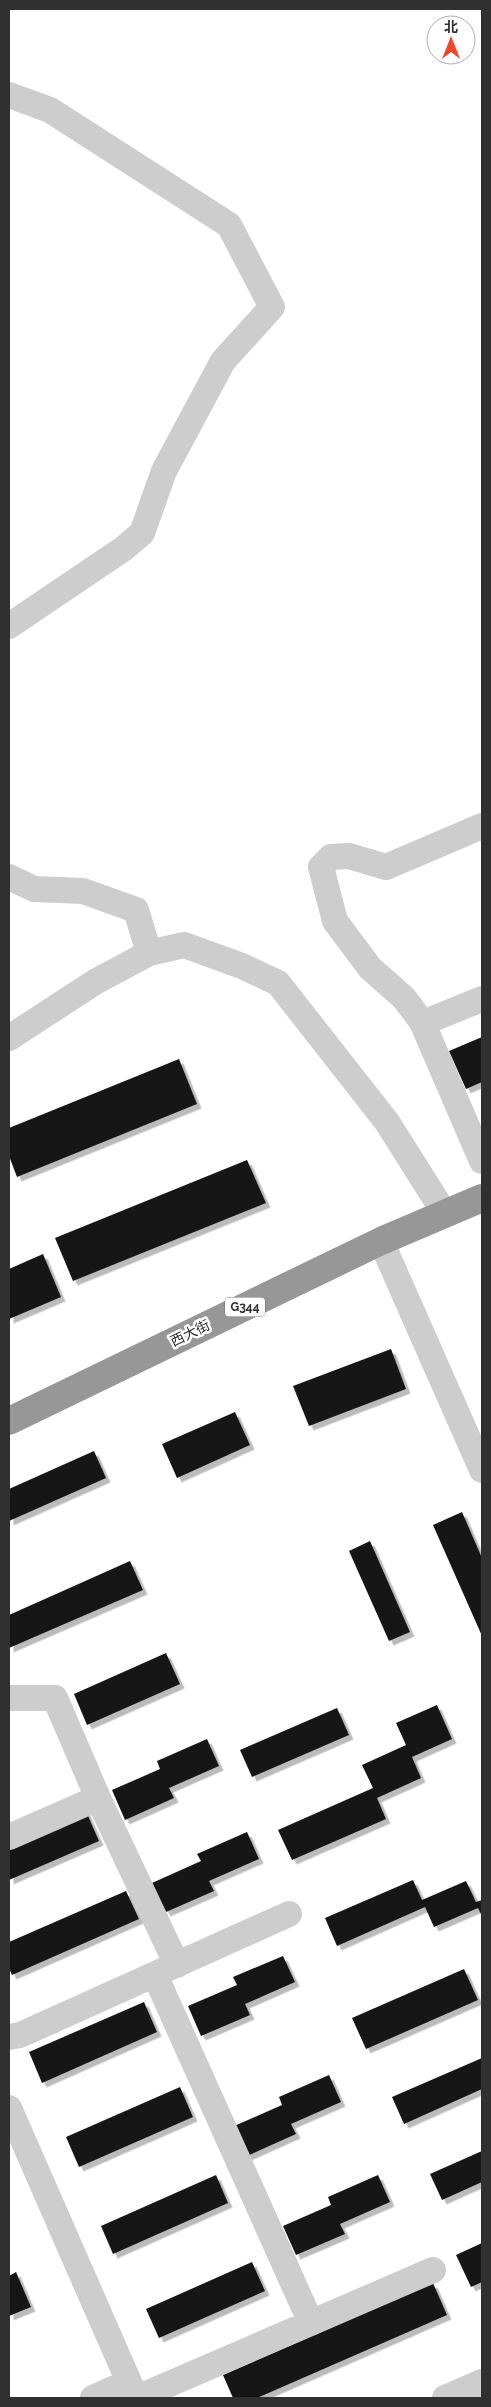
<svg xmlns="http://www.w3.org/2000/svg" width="491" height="2407" font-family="Raleway,'Noto Sans SC',sans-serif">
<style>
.building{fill:#171717;filter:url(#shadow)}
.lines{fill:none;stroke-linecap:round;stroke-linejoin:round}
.minor{stroke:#cdcdcd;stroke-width:26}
.highway{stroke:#979797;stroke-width:28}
.labels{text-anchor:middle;stroke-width:5;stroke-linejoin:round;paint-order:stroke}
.shield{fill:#fff;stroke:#6e6e6e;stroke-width:1}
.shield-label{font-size:12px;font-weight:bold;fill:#303030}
.street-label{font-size:14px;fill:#303030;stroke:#fff}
</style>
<defs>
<filter id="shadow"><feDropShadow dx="4.5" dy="4.5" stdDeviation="0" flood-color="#0004"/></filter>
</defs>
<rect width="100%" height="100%" fill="#fff"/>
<path class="building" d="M482,1037V1082L466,1089L449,1051Z
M179,1059L197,1104L17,1177L9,1156V1128Z
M247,1160L266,1203L73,1281L55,1238Z
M43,1254L61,1297L9,1319V1269Z
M391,1349L406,1389L309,1426L293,1386Z
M235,1412L250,1445L177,1478L162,1444Z
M94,1451L106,1478L9,1521V1489Z
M462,1512L482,1558V1636L433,1525Z
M370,1541L410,1632L389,1641L349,1551Z
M130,1561L143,1590L9,1648V1615Z
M166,1653L180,1684L87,1725L74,1694Z
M437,1705L452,1739L412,1757L421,1778L377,1798L386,1819L292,1860L278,1830L373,1788L362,1765L406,1745L396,1723Z
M337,1708L349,1735L252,1777L240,1750Z
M207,1739L219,1766L169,1788L174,1798L125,1820L112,1790L160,1769L157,1761Z
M85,1809L99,1841L9,1880V1843Z
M247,1832L259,1859L209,1881L214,1891L166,1912L152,1883L201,1861L197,1854Z
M413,1880L422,1900L466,1881L476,1902L482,1900V1916L478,1908L434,1927L425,1907L337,1946L325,1918Z
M126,1891L139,1919L12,1975L9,1968V1942Z
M283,1956L295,1982L245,2004L250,2015L201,2036L188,2006L237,1985L233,1977Z
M464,1969L478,2000L366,2049L352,2018Z
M144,2002L157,2032L42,2083L29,2052Z
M482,2058V2089L404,2124L392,2097Z
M329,2075L341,2102L291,2124L296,2134L247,2156L234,2126L282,2105L279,2097Z
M180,2087L193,2117L79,2167L66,2137Z
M482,2151V2182L442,2200L430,2174Z
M216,2175L228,2203L113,2254L101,2226Z
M378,2175L390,2202L340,2224L345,2234L296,2255L283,2226L331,2205L328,2197Z
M482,2243V2282L471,2287L456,2255Z
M252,2262L265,2291L159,2338L146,2309Z
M16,2272L31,2307L9,2316V2276Z
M433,2283L447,2315L257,2398H233L223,2375Z"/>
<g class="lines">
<path class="minor" d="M9,95L50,110L229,225L272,307L223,361L164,471L142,533L123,549L9,626
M482,826L386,867L349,856L331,857L321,867L335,921L370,968L404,998L422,1022L482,1161
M9,877L34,889L83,891L136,910L149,953
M435,1018L482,999
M9,1038L95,982L149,953L184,945L242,966L278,983L387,1122L445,1214
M381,1241L482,1470
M9,1698H55L98,1798L9,1837
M98,1798L177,1965
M155,1975L311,2323
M9,2037L20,2035L289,1914
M9,2108L136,2398
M93,2398L129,2382
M137,2398L433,2270
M445,2398L482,2382"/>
<path class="highway" d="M9,1421L381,1241L482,1198"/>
</g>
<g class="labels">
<rect class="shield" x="225" y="1297.5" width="40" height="19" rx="4"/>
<g class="shield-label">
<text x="245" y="1311">G344</text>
</g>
<g class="street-label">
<text transform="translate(190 1333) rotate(-26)" y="5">西大街</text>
</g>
</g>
<rect width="491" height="2407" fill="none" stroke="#303030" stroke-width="20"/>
<g transform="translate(451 40)"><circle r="24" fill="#ffffff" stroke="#acacac"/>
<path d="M0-4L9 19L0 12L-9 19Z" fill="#f14529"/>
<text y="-8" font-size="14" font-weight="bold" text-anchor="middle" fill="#303030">北</text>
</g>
</svg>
